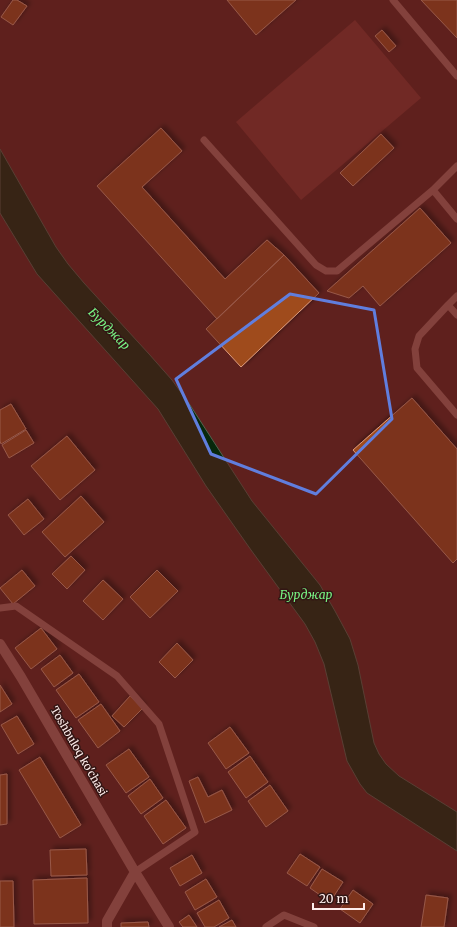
<svg xmlns="http://www.w3.org/2000/svg" width="457" height="927" font-family="Merriweather,serif">
<style>
.green{fill:#88332f}
.water{fill:#08280c;stroke:#52634f}
.building{fill:#9f4b1d;stroke:#dd9b7c;filter:url(#shadow)}
.lines{fill:none;stroke-linecap:round;stroke-linejoin:round}
.lane{stroke:#af6962;stroke-width:7}
.street{stroke:#af6962;stroke-width:10}
.marked{fill:none;stroke:#607ede;stroke-width:3;stroke-linejoin:round}
.labels{text-anchor:middle;stroke-width:3;stroke-linejoin:round;paint-order:stroke}
.street-label{font-size:11px;fill:#feedeb;stroke:#321614}
.water-label{font-size:12px;font-style:italic;fill:#78f484;stroke:#321614}
</style>
<defs>
<filter id="shadow"><feDropShadow dx="3.5" dy="-3.5" stdDeviation="2" flood-color="#0009"/></filter>
</defs>
<rect width="100%" height="100%" fill="#5f211e"/>
<path class="green" d="M355,20L421,98L301,200L236,122Z"/>
<path class="water" d="M0,149L56,247L68,264L84,283L149,354L172,380L190,405L252,501L320,585L335,611L350,639L358,665L374,743L379,754L386,764L399,776L457,812V851L367,793L360,784L347,761L324,664L315,642L305,624L251,550L206,486L158,409L37,274L0,213Z"/>
<path class="building" d="M13,0H17L27,6L13,25L1,17Z
M227,0H296L256,35Z
M421,0H457V38Z
M382,30L396,46L389,52L375,36Z
M161,128L182,151L142,187L225,279L267,240L284,255L217,319L97,186Z
M381,134L394,148L353,186L340,173Z
M420,208L451,243L380,306L363,286L349,298L327,291Z
M284,255L319,293L241,367L206,329Z
M412,398L457,449V559L453,563L353,450Z
M11,404L26,429L1,444L0,441V410Z
M26,430L34,443L9,458L2,445Z
M67,436L95,470L60,500L31,466Z
M81,496L104,522L65,557L42,532Z
M28,499L44,519L24,535L8,515Z
M71,556L85,570L67,589L52,574Z
M22,570L35,586L13,604L0,588Z
M157,570L178,591L150,618L130,597Z
M103,580L123,599L103,620L83,601Z
M41,628L57,649L31,669L15,648Z
M177,643L193,660L175,678L159,662Z
M60,655L73,673L54,687L41,669Z
M79,674L99,702L76,718L56,690Z
M0,685L12,704L0,712Z
M130,696L143,708L124,727L112,716Z
M101,704L120,731L98,748L78,720Z
M17,716L34,744L18,754L1,725Z
M230,727L249,753L226,769L208,743Z
M129,749L149,777L126,793L106,765Z
M250,756L268,782L246,798L228,772Z
M40,757L81,825L60,838L19,770Z
M7,774V824L0,825V775Z
M198,777L208,797L222,790L232,810L205,823L189,781Z
M150,779L163,798L141,814L128,796Z
M270,785L288,811L266,827L248,801Z
M166,800L186,828L163,844L144,816Z
M86,849L87,875L51,876L50,850Z
M300,854L320,867L307,886L287,873Z
M192,855L202,873L180,886L170,868Z
M322,869L343,882L330,902L310,888Z
M87,878L88,923L34,924L33,880Z
M206,879L217,897L195,910L185,892Z
M0,881H13L14,927H0Z
M353,890L373,904L360,923L340,909Z
M426,895L448,898L444,927H421Z
M219,900L229,918L214,927H205L197,913Z
M189,915L197,927H183L179,922Z
M232,920L236,927H219Z
M148,922L149,927H121V923Z"/>
<g class="lines">
<path class="lane" d="M393,0L457,76
M204,140L316,265L326,271H337L433,190L457,166
M433,190L457,219
M457,296L448,305L419,336L415,349L417,368L457,415
M448,305L457,315
M0,608L16,606L117,676L159,724L195,832L135,872
M266,927L284,915L314,927"/>
<path class="street" d="M0,644L21,677L135,872L169,927
M107,927V921L135,872"/>
</g>
<path d="M0 0H457V927H0ZM290,294L374,310L392,419L316,494L211,454L176,379Z" fill="#5f211e" fill-opacity=".55" fill-rule="evenodd"/>
<path class="marked" d="M290,294L374,310L392,419L316,494L211,454L176,379Z"/>
<g class="labels">
<g class="street-label">
<text transform="translate(79 751) rotate(60)" y="4">Toshbuloq ko'chasi</text>
</g>
<g class="water-label">
<text transform="translate(109 329) rotate(45)" y="4">Бурджар</text>
<text x="306" y="599">Бурджар</text>
</g>
</g>
<path d="M313 903v6h51v-6" fill="none" stroke="#feedeb" stroke-width="2"/>
<text x="319" y="903" font-size="12" fill="#feedeb" stroke="#321614" stroke-width="3" paint-order="stroke">20 m</text>
</svg>
